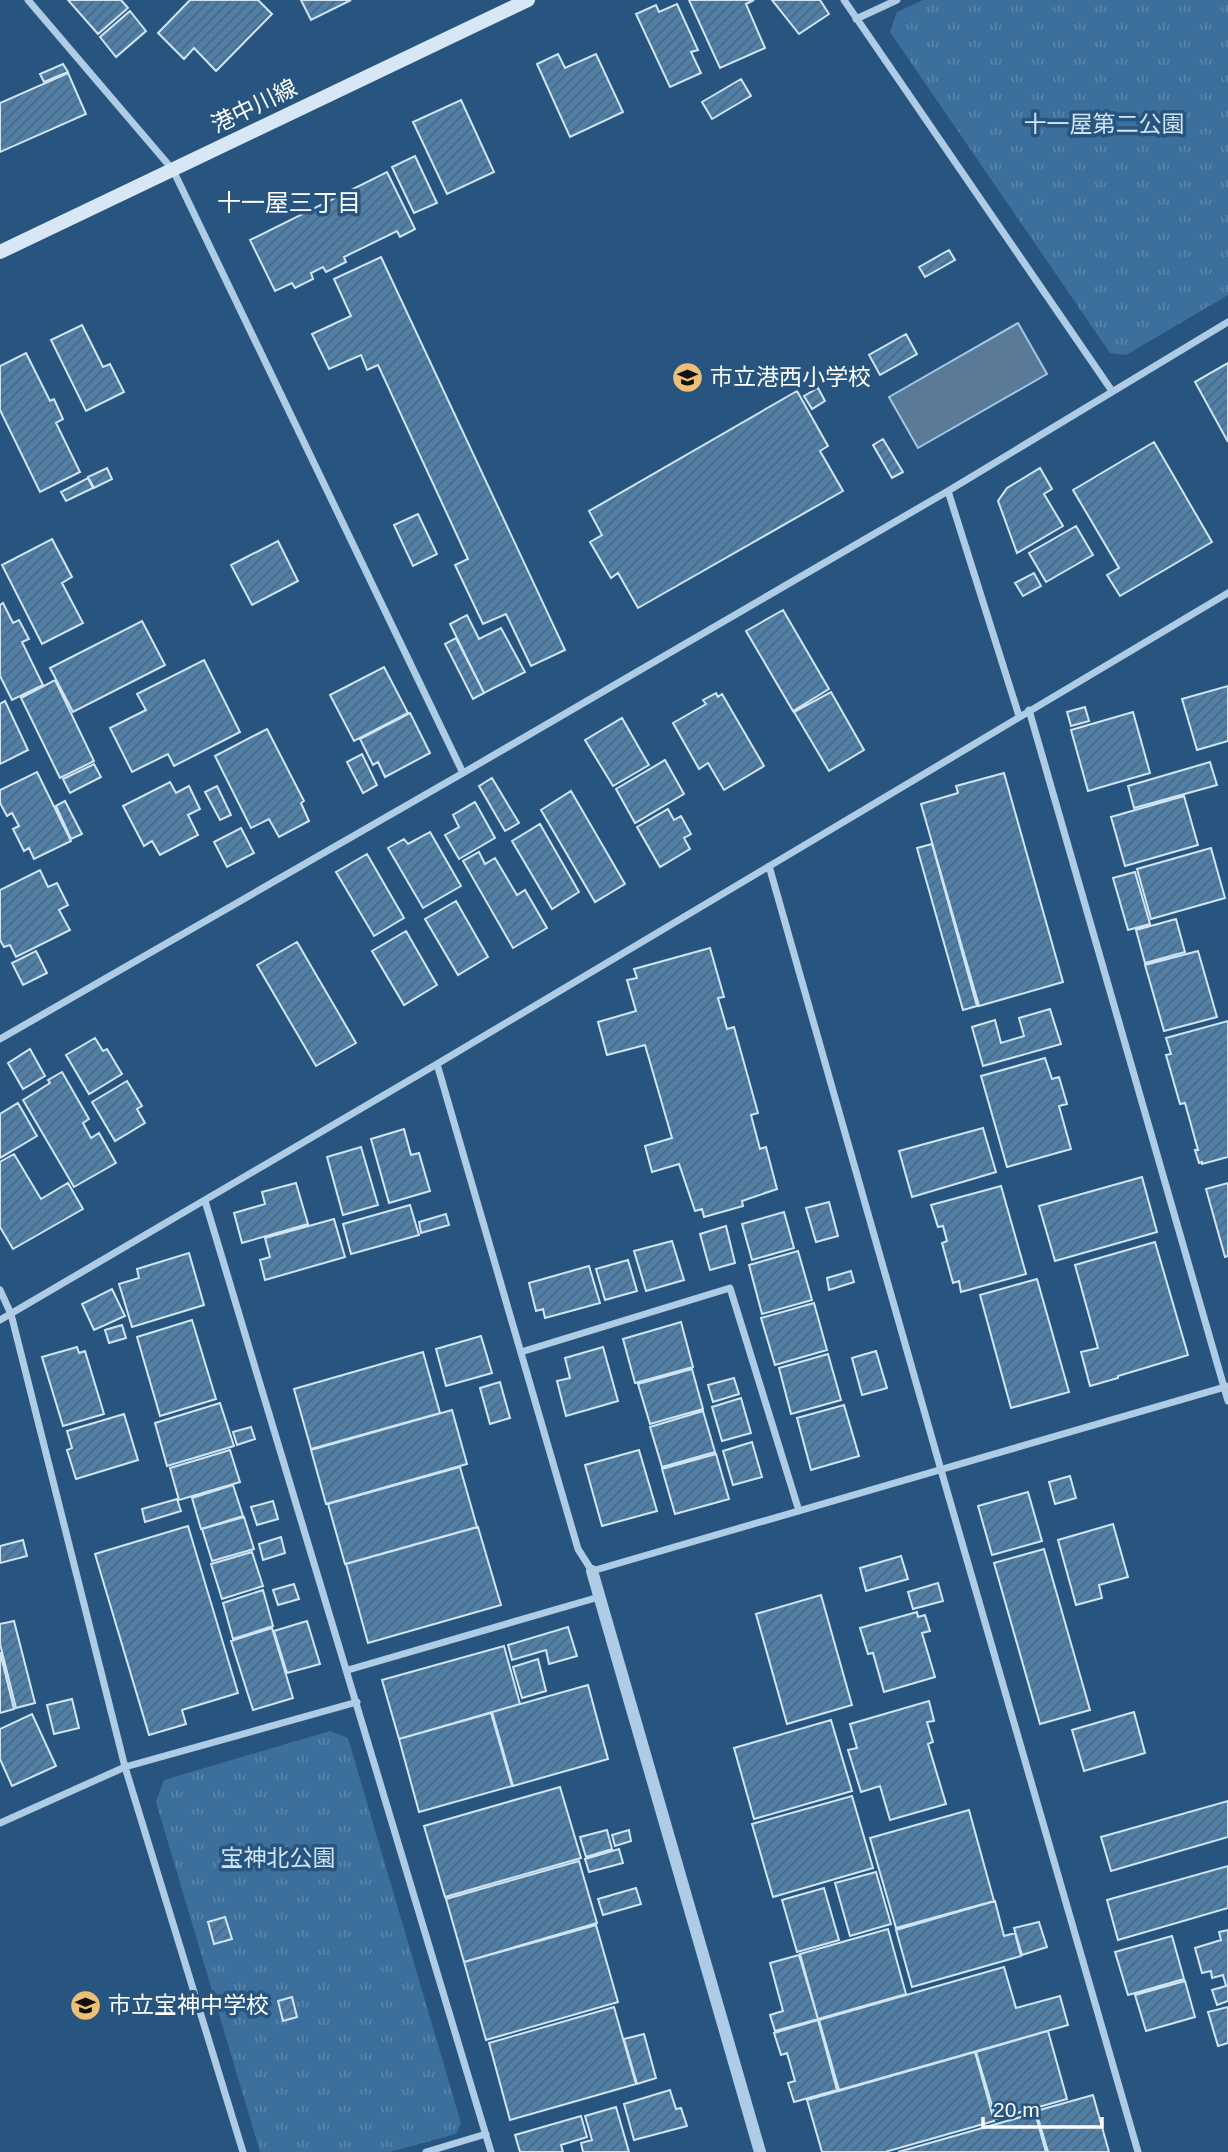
<svg xmlns="http://www.w3.org/2000/svg" width="1228" height="2152" font-family="Arial,'Noto Sans JP',sans-serif">
<style>
.park{fill:url(#park-tufts)}
.water{fill:#5a7a97;stroke:#a3c7e5;stroke-width:2}
.building{fill:url(#building-hatch);stroke:#d1e4f4;stroke-width:2}
.lines{fill:none;stroke-linecap:round;stroke-linejoin:round}
.minor{stroke:#aecce5;stroke-width:7}
.tertiary{stroke:#aecce5;stroke-width:12}
.secondary{stroke:#d7e7f5;stroke-width:14}
.labels{text-anchor:middle;stroke-width:7;stroke-linejoin:round;paint-order:stroke}
.street-label{font-size:23px;fill:#fff;stroke:#28557f}
.park-label{font-size:23px;fill:#d1e4f4;stroke:#28557f}
.poi-label{font-size:23px;fill:#fff;stroke:#28557f;text-anchor:start}
.neighbourhood-label{font-size:24px;fill:#fff;stroke:#28557f}
</style>
<defs>
<pattern id="park-tufts" width="24" height="20" patternUnits="userSpaceOnUse" patternTransform="scale(1.75)"><rect width="24" height="20" fill="#3c6f9c"/><path d="M3 7l-1-3M5 7V3M7 7l1-3M15 17l-1-3M17 17v-4M19 17l1-3" fill="none" stroke="#5985ab"/></pattern>
<pattern id="building-hatch" width="6" height="6" patternUnits="userSpaceOnUse" patternTransform="scale(1.75)"><rect width="6" height="6" fill="#507fa7"/><path d="M-1 1l2-2M0 6l6-6M5 7l2-2" fill="none" stroke="#4e687e"/></pattern>
</defs>
<rect width="100%" height="100%" fill="#28557f"/>
<path class="park" d="M923,0H1228V295L1126,355L1110,353L890,32L897,12Z
M330,1731L348,1738L461,2123L456,2134L390,2152H260L156,1802L164,1780Z"/>
<path class="water" d="M1018,323L1047,374L918,448L889,397Z"/>
<path class="building" d="M68,0H121L128,8L98,34Z
M190,0H258L272,14L216,71L194,48L184,59L158,33Z
M301,0H351L311,20Z
M689,0H754L746,4L765,48L720,68Z
M772,0H820L829,14L799,34Z
M677,4L698,50L691,52L701,73L670,87L636,14L656,5L659,12Z
M130,11L146,31L116,57L100,37Z
M558,54L565,68L596,54L623,112L570,137L537,64Z
M63,64L68,72L44,82L40,74Z
M68,73L86,114L0,152V103Z
M741,79L751,96L712,119L702,102Z
M461,100L494,172L447,194L413,122Z
M415,156L437,203L414,213L392,167Z
M387,172L415,229L400,237L397,231L344,257L346,262L326,272L323,267L311,273L313,279L295,288L292,283L275,291L250,240Z
M949,250L955,260L925,277L919,267Z
M381,257L565,650L531,666L506,614L483,624L455,565L468,559L378,365L367,370L361,355L329,369L312,334L351,316L334,279Z
M82,325L103,367L110,364L124,392L86,411L51,340Z
M906,334L917,354L880,375L869,355Z
M26,353L50,401L54,399L63,419L56,423L80,472L40,492L0,410V366Z
M1228,363V442L1195,382Z
M818,388L825,401L812,409L804,396Z
M797,391L828,446L820,451L843,491L638,608L618,573L611,578L590,542L602,535L589,511Z
M883,439L903,472L892,478L873,445Z
M1154,442L1212,542L1120,596L1107,575L1119,568L1073,490Z
M107,468L112,479L94,488L88,477Z
M1040,468L1052,489L1044,494L1063,526L1017,553L998,501L1007,488Z
M88,478L93,488L66,501L61,492Z
M418,514L437,554L413,566L394,525Z
M1076,526L1093,555L1046,582L1029,553Z
M52,539L72,577L62,583L83,623L42,644L2,565Z
M278,541L298,581L252,605L231,565Z
M1034,573L1041,586L1023,596L1015,583Z
M3,603L13,623L19,620L29,639L22,642L43,685L12,700L0,676V605Z
M783,610L829,689L793,711L746,631Z
M467,615L479,639L501,628L525,672L484,693L450,624Z
M142,621L165,665L73,712L50,668Z
M456,638L484,693L473,699L445,644Z
M204,660L240,732L174,766L168,754L132,772L110,728L146,710L137,694Z
M384,667L408,713L354,741L330,695Z
M55,680L94,761L60,778L21,698Z
M1228,686V741L1197,750L1182,699Z
M831,692L864,750L829,771L794,712Z
M716,693L718,697L722,694L764,766L724,790L708,763L699,769L673,723L706,704L703,700Z
M5,701L28,750L0,764V704Z
M1085,707L1089,721L1071,726L1067,712Z
M1133,712L1150,773L1088,791L1071,730Z
M410,713L430,753L385,777L378,762L373,765L360,739Z
M622,718L649,765L613,786L585,740Z
M267,729L304,801L301,803L309,821L279,837L269,819L251,828L215,756Z
M362,754L377,785L363,793L347,762Z
M665,760L684,794L635,823L616,789Z
M1210,762L1217,785L1134,808L1128,786Z
M94,764L101,777L70,793L63,779Z
M37,772L71,841L34,859L29,848L24,851L13,829L19,826L12,813L7,816L0,803V790Z
M1004,773L1063,982L979,1006L921,804L958,793L956,786Z
M492,778L519,823L505,831L479,786Z
M170,782L176,793L189,786L200,809L188,815L198,835L160,855L152,841L144,846L123,806Z
M217,786L231,815L220,820L205,792Z
M571,791L625,884L595,902L541,810Z
M1184,796L1198,845L1125,866L1111,817Z
M65,801L82,834L71,839L56,806Z
M475,802L495,838L459,859L445,835L459,827L453,815Z
M668,809L674,820L681,816L691,834L684,838L690,849L660,867L637,827Z
M540,824L579,892L552,909L512,841Z
M241,828L254,853L227,867L214,842Z
M430,832L461,886L423,908L388,848L404,839L408,844Z
M932,844L977,1006L963,1010L917,848Z
M1211,848L1225,898L1151,919L1137,869Z
M479,852L485,864L495,858L517,895L525,890L547,928L513,948L463,861Z
M367,854L404,918L374,936L336,872Z
M40,870L48,887L57,883L68,905L59,910L70,930L16,957L10,945L4,947L0,940V890Z
M1135,872L1150,924L1128,930L1113,878Z
M456,901L488,957L458,975L425,919Z
M1176,919L1185,952L1145,963L1136,930Z
M406,931L437,985L404,1005L372,951Z
M297,942L356,1043L316,1066L257,965Z
M710,948L724,997L718,998L727,1029L734,1027L758,1113L751,1115L760,1149L766,1147L777,1189L742,1201L743,1206L704,1217L702,1209L695,1211L679,1164L652,1172L645,1146L672,1138L645,1045L607,1055L598,1022L636,1011L627,980L637,978L634,969Z
M36,951L47,973L23,985L12,963Z
M1198,951L1217,1017L1164,1031L1145,965Z
M1050,1009L1061,1044L983,1066L972,1027L995,1020L1001,1043L1024,1036L1019,1018Z
M1228,1021V1157L1202,1164V1162L1199,1163L1195,1150H1198L1185,1103L1180,1104L1166,1055L1171,1054L1166,1038Z
M95,1038L103,1051L107,1049L122,1074L89,1094L66,1055Z
M30,1049L45,1076L23,1089L8,1063Z
M1045,1058L1052,1079L1059,1077L1067,1104L1059,1106L1071,1149L1007,1167L981,1076Z
M62,1072L89,1119L83,1123L91,1138L99,1133L116,1163L74,1187L23,1100L50,1083L48,1080Z
M127,1081L142,1106L137,1109L145,1123L115,1141L92,1102Z
M18,1103L37,1136L0,1158V1114Z
M983,1128L996,1172L912,1197L899,1151Z
M404,1129L411,1155L419,1153L430,1191L389,1203L371,1139Z
M361,1147L378,1205L343,1215L327,1157Z
M14,1154L41,1199L68,1183L83,1209L13,1249L0,1227V1162Z
M1142,1177L1157,1232L1055,1261L1039,1206Z
M296,1183L308,1224L242,1243L234,1213L265,1204L262,1192Z
M1228,1183V1256L1225,1257L1206,1189Z
M1001,1186L1026,1274L961,1292L959,1281L953,1283L942,1243L947,1241L943,1226L938,1227L931,1205Z
M829,1202L838,1236L816,1242L806,1208Z
M410,1205L419,1235L351,1254L343,1224Z
M784,1212L794,1248L752,1260L742,1224Z
M446,1214L449,1225L421,1233L419,1222Z
M334,1219L345,1257L265,1280L260,1260L270,1257L265,1238Z
M726,1226L735,1263L710,1270L700,1234Z
M672,1241L684,1280L646,1291L634,1251Z
M1155,1242L1188,1355L1118,1376V1378L1090,1386L1081,1352L1098,1348L1075,1265Z
M798,1251L812,1300L762,1314L749,1265Z
M189,1253L204,1305L132,1327L119,1284L139,1278L137,1269Z
M628,1260L637,1291L605,1300L596,1269Z
M589,1266L600,1303L545,1318L543,1309L536,1311L529,1283Z
M851,1271L854,1282L829,1290L827,1278Z
M1037,1279L1069,1392L1011,1408L980,1295Z
M112,1289L125,1316L94,1330L82,1304Z
M814,1303L827,1350L775,1365L761,1318Z
M192,1320L216,1399L160,1416L137,1337Z
M681,1322L693,1367L635,1383L623,1339Z
M122,1325L126,1338L109,1343L105,1330Z
M481,1336L492,1373L446,1386L436,1349Z
M77,1347L79,1353L85,1351L104,1414L63,1426L42,1357Z
M603,1347L618,1401L566,1416L557,1381L570,1378L565,1358Z
M876,1351L887,1388L862,1395L852,1358Z
M423,1352L440,1413L311,1449L294,1389Z
M828,1354L841,1400L791,1414L779,1368Z
M692,1369L703,1409L650,1424L638,1384Z
M734,1378L739,1394L713,1402L708,1385Z
M500,1382L510,1418L490,1424L480,1388Z
M741,1398L751,1433L722,1441L712,1407Z
M220,1403L234,1446L167,1466L155,1423Z
M844,1405L859,1456L811,1470L797,1418Z
M452,1410L467,1464L326,1504L311,1450Z
M703,1411L715,1452L662,1467L650,1427Z
M124,1414L138,1460L76,1479L67,1450L72,1448L67,1431Z
M251,1427L255,1439L237,1445L233,1432Z
M752,1442L762,1477L733,1485L723,1451Z
M230,1450L240,1482L179,1500L170,1468Z
M639,1450L657,1511L602,1526L585,1465Z
M716,1454L729,1499L675,1514L662,1469Z
M460,1467L477,1527L345,1564L328,1504Z
M1070,1476L1076,1498L1055,1504L1049,1482Z
M233,1485L243,1516L201,1529L192,1498Z
M1028,1492L1042,1541L992,1555L978,1506Z
M177,1499L181,1511L145,1522L142,1509Z
M273,1501L278,1519L257,1525L251,1507Z
M244,1517L254,1549L212,1561L202,1529Z
M1113,1524L1128,1577L1099,1585L1102,1598L1076,1605L1058,1540Z
M188,1526L238,1693L182,1710L186,1724L149,1735L95,1554Z
M478,1527L501,1605L368,1643L346,1564Z
M281,1537L285,1553L263,1560L259,1544Z
M23,1540L27,1556L0,1563V1546Z
M1044,1549L1090,1710L1040,1724L994,1563Z
M252,1552L263,1586L222,1599L211,1564Z
M901,1556L908,1579L866,1591L860,1568Z
M938,1583L943,1601L913,1609L908,1592Z
M294,1584L299,1599L278,1605L273,1590Z
M263,1590L273,1626L233,1639L223,1603Z
M821,1595L852,1705L787,1724L756,1614Z
M917,1612L918,1617L925,1615L930,1631L922,1633L935,1677L884,1692L873,1653L868,1654L860,1628Z
M14,1621L35,1703L16,1708L0,1644V1624Z
M307,1621L320,1664L287,1673L274,1631Z
M568,1627L577,1656L549,1664L546,1650L512,1660L508,1645Z
M272,1628L293,1698L253,1710L231,1641Z
M504,1646L520,1704L399,1739L382,1680Z
M0,1652L14,1709L0,1713Z
M538,1659L546,1691L522,1698L513,1667Z
M588,1685L608,1759L513,1786L492,1712Z
M72,1699L79,1728L54,1734L47,1705Z
M929,1701L934,1721L927,1722L933,1742L928,1744L946,1804L890,1820L880,1786L861,1792L848,1750L857,1748L850,1724Z
M1134,1712L1145,1753L1084,1771L1072,1730Z
M491,1713L512,1786L419,1812L399,1739Z
M32,1714L56,1766L12,1786L0,1759V1729Z
M831,1720L852,1791L754,1819L734,1748Z
M560,1787L581,1858L445,1897L424,1826Z
M852,1796L873,1868L773,1897L752,1824Z
M1228,1801V1837L1111,1871L1101,1837Z
M969,1810L994,1901L896,1928L870,1838Z
M607,1830L612,1849L586,1857L580,1837Z
M629,1830L631,1841L615,1846L612,1835Z
M619,1849L623,1863L589,1872L585,1859Z
M579,1861L597,1923L464,1962L446,1899Z
M1228,1866V1908L1118,1940L1107,1900Z
M876,1872L891,1924L850,1936L835,1883Z
M636,1888L641,1904L603,1915L598,1899Z
M824,1888L839,1940L797,1952L782,1900Z
M995,1901L1004,1936L1015,1933L1021,1956L912,1987L896,1930Z
M225,1917L232,1939L214,1944L208,1922Z
M1039,1922L1047,1947L1022,1955L1014,1928Z
M596,1925L618,2002L486,2040L464,1962Z
M888,1929L906,1994L818,2019L800,1954Z
M1228,1930V2001L1217,2005L1212,1990L1226,1986L1223,1975L1212,1978L1211,1971L1202,1973L1195,1948L1221,1940L1219,1932Z
M1172,1936L1184,1979L1128,1995L1115,1952Z
M799,1955L818,2019L775,2031L770,2015L783,2011L770,1963Z
M1004,1967L1016,2008L1060,1996L1068,2025L839,2090L819,2020Z
M1185,1981L1195,2017L1146,2031L1135,1995Z
M292,1997L297,2017L283,2021L278,2001Z
M614,2007L636,2084L510,2120L489,2043Z
M1228,2007V2043L1218,2046L1208,2012Z
M818,2020L837,2090L794,2102L788,2083L795,2081L787,2053L781,2055L774,2033Z
M1048,2031L1067,2099L996,2119L976,2052Z
M644,2034L656,2078L637,2084L624,2039Z
M975,2052L994,2121L885,2152H822L807,2100Z
M670,2090L676,2109L681,2108L687,2126L634,2140L624,2104Z
M1093,2095L1109,2152H1048L1036,2111Z
M616,2107L629,2152H583L581,2143L592,2140L585,2116Z
M1035,2113L1046,2152H898Z
M581,2116L587,2137L561,2145L563,2152H520L515,2135Z"/>
<g class="lines">
<path class="minor" d="M28,0L173,170L463,773
M844,0L1112,391
M856,19L897,0
M948,491L1019,716
M1029,710L1228,1401
M769,866L941,1470L1138,2152
M0,1039L463,773L948,491L1228,322
M437,1064L578,1549L592,1571L1228,1386
M205,1201L491,2152
M0,1290L11,1314L125,1767L243,2152
M0,1320L437,1064L1228,593
M521,1352L730,1288L799,1511
M348,1670L599,1597
M0,1823L125,1767L357,1702
M426,2152L486,2134"/>
<path class="tertiary" d="M592,1571L760,2152"/>
<path class="secondary" d="M0,252L528,0"/>
</g>
<defs>
<symbol id="school-disc" viewBox="-11 -11 22 22"><circle r="9.5" fill="#edc075" stroke="#28557f"/><path d="M0-5L7-2L0 1L-7-2ZM-4 1L0 2.5L4 1V4Q0 6-4 4Z" fill="#111"/></symbol>
</defs>
<g fill-rule="evenodd">
<use href="#school-disc" x="670" y="360" width="35" height="35"/>
<use href="#school-disc" x="68" y="1988" width="35" height="35"/>
</g>
<g class="labels">
<g class="street-label">
<text transform="translate(254 106) rotate(-26)" y="8">港中川線</text>
</g>
<g class="park-label">
<text x="1104" y="132">十一屋第二公園</text>
<text x="278" y="1866">宝神北公園</text>
</g>
<g class="poi-label">
<text x="710" y="385">市立港西小学校</text>
<text x="108" y="2013">市立宝神中学校</text>
</g>
<g class="neighbourhood-label">
<text x="289" y="211">十一屋三丁目</text>
</g>
</g>
<path d="M983 2117v10h119v-10" fill="none" stroke="#ffffff" stroke-width="3.5"/>
<text x="993" y="2117" font-size="21" fill="#ffffff" stroke="#28557f" stroke-width="5" paint-order="stroke">20 m</text>
</svg>
